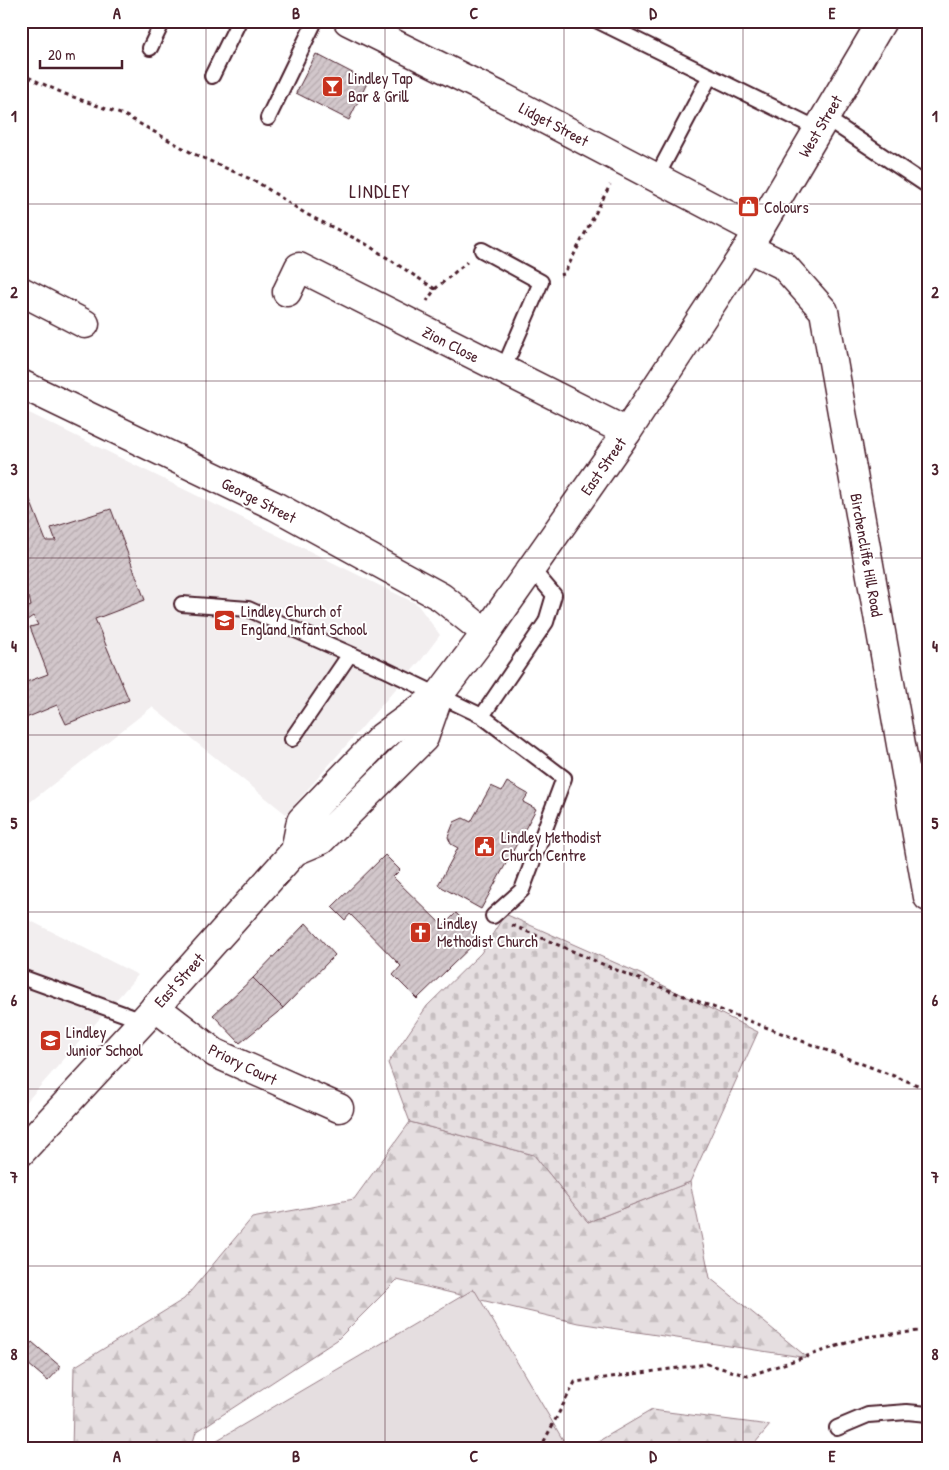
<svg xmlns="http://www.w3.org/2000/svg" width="949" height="1470" font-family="'Patrick Hand',sans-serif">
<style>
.built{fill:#f2eeef}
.forest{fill:url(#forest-firs);stroke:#987e86}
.cemetery{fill:url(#cemetery-stones);stroke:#987e86}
.park{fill:#e5dee0;stroke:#987e86}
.building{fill:url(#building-hatch);stroke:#4a1f2b}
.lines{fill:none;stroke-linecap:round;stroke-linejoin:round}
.lane-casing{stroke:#4a1f2b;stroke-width:18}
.street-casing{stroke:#4a1f2b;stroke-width:31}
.secondary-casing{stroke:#4a1f2b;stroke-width:31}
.path{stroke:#4a1f2b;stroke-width:3;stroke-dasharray:4 4;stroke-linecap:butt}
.lane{stroke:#fff;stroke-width:14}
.street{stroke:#fff;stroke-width:28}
.secondary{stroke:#fff;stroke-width:28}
.grid{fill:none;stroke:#4a1f2b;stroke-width:1;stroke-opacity:0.55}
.labels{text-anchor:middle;stroke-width:4;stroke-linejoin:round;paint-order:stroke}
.poi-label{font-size:16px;fill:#4a1f2b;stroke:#fff;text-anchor:start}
.street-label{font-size:16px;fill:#4a1f2b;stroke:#fff}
.quarter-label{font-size:19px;letter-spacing:1px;fill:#4a1f2b;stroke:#fff}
.neatline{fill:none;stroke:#4a1f2b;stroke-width:2}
.grid-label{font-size:16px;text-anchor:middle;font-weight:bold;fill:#4a1f2b}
</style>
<defs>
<pattern id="forest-firs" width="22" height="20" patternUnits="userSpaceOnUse" patternTransform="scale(1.25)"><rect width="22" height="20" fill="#e5dee0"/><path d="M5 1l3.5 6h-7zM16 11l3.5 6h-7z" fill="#c6bec0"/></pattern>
<pattern id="cemetery-stones" width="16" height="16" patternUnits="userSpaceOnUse" patternTransform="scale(1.25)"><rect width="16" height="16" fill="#e5dee0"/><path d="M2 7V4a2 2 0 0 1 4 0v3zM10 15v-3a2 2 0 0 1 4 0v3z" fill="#c6bec0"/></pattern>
<pattern id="building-hatch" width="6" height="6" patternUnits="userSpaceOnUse" patternTransform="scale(1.25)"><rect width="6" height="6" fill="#d2c7cb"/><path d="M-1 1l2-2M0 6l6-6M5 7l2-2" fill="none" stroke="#b6aaae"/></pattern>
</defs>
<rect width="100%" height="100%" fill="#fff"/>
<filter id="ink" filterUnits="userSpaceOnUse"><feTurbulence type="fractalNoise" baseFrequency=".02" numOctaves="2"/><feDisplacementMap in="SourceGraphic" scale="10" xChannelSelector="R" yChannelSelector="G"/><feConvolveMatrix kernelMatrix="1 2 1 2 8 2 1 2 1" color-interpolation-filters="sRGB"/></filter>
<g filter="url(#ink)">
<path class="built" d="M21,409L417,604L440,635L422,659L286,814L152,707L21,809Z
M21,916L138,975L21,1108Z"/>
<path class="forest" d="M410,1122L534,1155L588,1222L690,1182L710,1278L808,1358L578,1323L397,1280L337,1340L196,1432L191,1449H72L74,1367L184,1299L252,1218L354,1199Z
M652,1410L770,1425L750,1449H585Z"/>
<path class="cemetery" d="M505,914L636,972L758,1032L690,1182L588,1222L534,1155L410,1122L388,1063L427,1006L481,953Z"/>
<path class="park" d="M474,1289L563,1440L547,1449H202Z"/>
<path class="building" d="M316,54L368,81L349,120L296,93Z
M21,477L46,541H56L51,528L111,509L145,600L95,619L129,700L66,724L57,705L21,720V684L48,674L30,627L38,625L33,616L21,624V610L31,606L29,597L21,600Z
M507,782L528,794L523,802L536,809L481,909L438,885L458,848L451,844L448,837L454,822L463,818L471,822L491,786L502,791Z
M385,855L400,870L393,877L443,926L456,913L480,938L417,999L393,975L401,966L350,914L345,920L332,907Z
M306,923L335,955L283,1008L253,978Z
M253,978L283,1008L240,1043L213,1015Z
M32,1342L61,1367L48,1381L21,1358V1354Z"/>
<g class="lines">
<defs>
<path id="lane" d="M598,21L818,129
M150,48L163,21
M212,76L239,21
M268,118L315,21
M826,118L928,186
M656,178L710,76
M482,250L541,282L503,370
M182,604L248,609L384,669L482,716L546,622L554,595L531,568
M482,716L564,778L522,890L493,916
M292,739L350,654
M21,977L143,1021
M837,1428L868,1415L907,1412L928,1414"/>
<path id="street" d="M21,291L85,324
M287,292L299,267L627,432
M21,384L275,506L441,597L486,633
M155,1007L215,1053L339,1108"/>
<path id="secondary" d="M348,21L504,98L758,231
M748,248L783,265L824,311L928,897
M295,851L301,821L382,737L439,695L486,633L627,432L748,248L882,21
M21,1152L143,1021L295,851L321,840L424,738L439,695"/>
</defs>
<use href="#lane" class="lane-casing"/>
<use href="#street" class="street-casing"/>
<use href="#secondary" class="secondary-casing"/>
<path class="path" d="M21,74L65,94L126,116L192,153L257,182L306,214L366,244L435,289L427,301
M560,275L564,274L610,185
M435,289L467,262
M512,925L621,972L928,1089
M540,1449L575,1382L707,1364L748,1376L864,1337L928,1330"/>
<use href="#lane" class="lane"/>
<use href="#street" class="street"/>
<use href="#secondary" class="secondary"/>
</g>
</g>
<path class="grid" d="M206,21V1449M385,21V1449M564,21V1449M743,21V1449M21,204H928M21,381H928M21,558H928M21,735H928M21,912H928M21,1089H928M21,1266H928"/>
<defs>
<symbol id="bar-square" viewBox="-11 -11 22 22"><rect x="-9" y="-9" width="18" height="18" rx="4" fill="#c8321e" stroke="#fff"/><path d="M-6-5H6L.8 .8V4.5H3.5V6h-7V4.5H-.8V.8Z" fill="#fff"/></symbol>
<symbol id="shop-square" viewBox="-11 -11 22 22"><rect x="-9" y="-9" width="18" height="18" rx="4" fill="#c8321e" stroke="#fff"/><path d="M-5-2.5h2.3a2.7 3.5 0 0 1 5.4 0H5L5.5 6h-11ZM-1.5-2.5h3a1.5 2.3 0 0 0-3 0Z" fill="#fff"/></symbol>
<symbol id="school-square" viewBox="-11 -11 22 22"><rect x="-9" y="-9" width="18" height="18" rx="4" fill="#c8321e" stroke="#fff"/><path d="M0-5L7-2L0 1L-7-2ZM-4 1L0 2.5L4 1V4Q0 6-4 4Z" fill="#fff"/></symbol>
<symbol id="civic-square" viewBox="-11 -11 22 22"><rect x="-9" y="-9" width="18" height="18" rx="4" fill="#c8321e" stroke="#fff"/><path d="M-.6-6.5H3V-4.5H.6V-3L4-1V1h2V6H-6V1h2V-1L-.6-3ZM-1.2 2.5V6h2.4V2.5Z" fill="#fff"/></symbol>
<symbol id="church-square" viewBox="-11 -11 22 22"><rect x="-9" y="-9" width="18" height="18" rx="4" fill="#c8321e" stroke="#fff"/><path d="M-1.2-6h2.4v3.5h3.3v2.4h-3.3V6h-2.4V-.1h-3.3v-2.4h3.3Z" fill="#fff"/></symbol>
</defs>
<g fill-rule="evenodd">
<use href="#bar-square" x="320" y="74" width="25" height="25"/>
<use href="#shop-square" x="736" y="194" width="25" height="25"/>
<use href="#school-square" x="212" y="608" width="25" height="25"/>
<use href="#civic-square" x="472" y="834" width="25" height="25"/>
<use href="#church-square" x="408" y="920" width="25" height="25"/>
<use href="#school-square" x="38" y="1028" width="25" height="25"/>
</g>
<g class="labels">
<g class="poi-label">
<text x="348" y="84">Lindley Tap<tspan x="348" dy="18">Bar &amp; Grill</tspan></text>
<text x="764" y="213">Colours</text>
<text x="241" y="617">Lindley Church of<tspan x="241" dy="18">England Infant School</tspan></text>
<text x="501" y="843">Lindley Methodist<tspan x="501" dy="18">Church Centre</tspan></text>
<text x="437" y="929">Lindley<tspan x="437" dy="18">Methodist Church</tspan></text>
<text x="66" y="1038">Lindley<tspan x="66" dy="18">Junior School</tspan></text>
</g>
<g class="street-label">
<text transform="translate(554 124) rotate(28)" y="6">Lidget Street</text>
<text transform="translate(820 126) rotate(-59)" y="6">West Street</text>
<text transform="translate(451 344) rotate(27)" y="6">Zion Close</text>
<text transform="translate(603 466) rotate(-55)" y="6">East Street</text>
<text transform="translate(259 500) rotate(27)" y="6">George Street</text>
<text transform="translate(867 555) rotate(80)" y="6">Birchencliffe Hill Road</text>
<text transform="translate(179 980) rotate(-48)" y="6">East Street</text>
<text transform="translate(243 1064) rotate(26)" y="6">Priory Court</text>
</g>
<g class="quarter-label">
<text x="380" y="198">LINDLEY</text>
</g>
</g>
<rect width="949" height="1470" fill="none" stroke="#fff" stroke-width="55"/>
<path d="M40 60v8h82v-8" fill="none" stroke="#4a1f2b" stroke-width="2.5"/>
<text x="48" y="60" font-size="15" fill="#4a1f2b" stroke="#ffffff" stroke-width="4" paint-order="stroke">20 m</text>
<rect x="28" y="28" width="894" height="1414" class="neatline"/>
<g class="grid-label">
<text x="117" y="19">A</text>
<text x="296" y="19">B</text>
<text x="474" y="19">C</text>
<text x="653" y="19">D</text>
<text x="832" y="19">E</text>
<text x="14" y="122">1</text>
<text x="935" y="122">1</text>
<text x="14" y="298">2</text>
<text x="935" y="298">2</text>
<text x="14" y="475">3</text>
<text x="935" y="475">3</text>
<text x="14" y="652">4</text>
<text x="935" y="652">4</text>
<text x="14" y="829">5</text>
<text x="935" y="829">5</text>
<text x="14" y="1006">6</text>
<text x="935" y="1006">6</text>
<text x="14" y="1183">7</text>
<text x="935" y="1183">7</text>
<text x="14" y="1360">8</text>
<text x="935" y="1360">8</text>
<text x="117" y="1462">A</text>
<text x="296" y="1462">B</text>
<text x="474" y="1462">C</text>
<text x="653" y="1462">D</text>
<text x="832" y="1462">E</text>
</g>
</svg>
